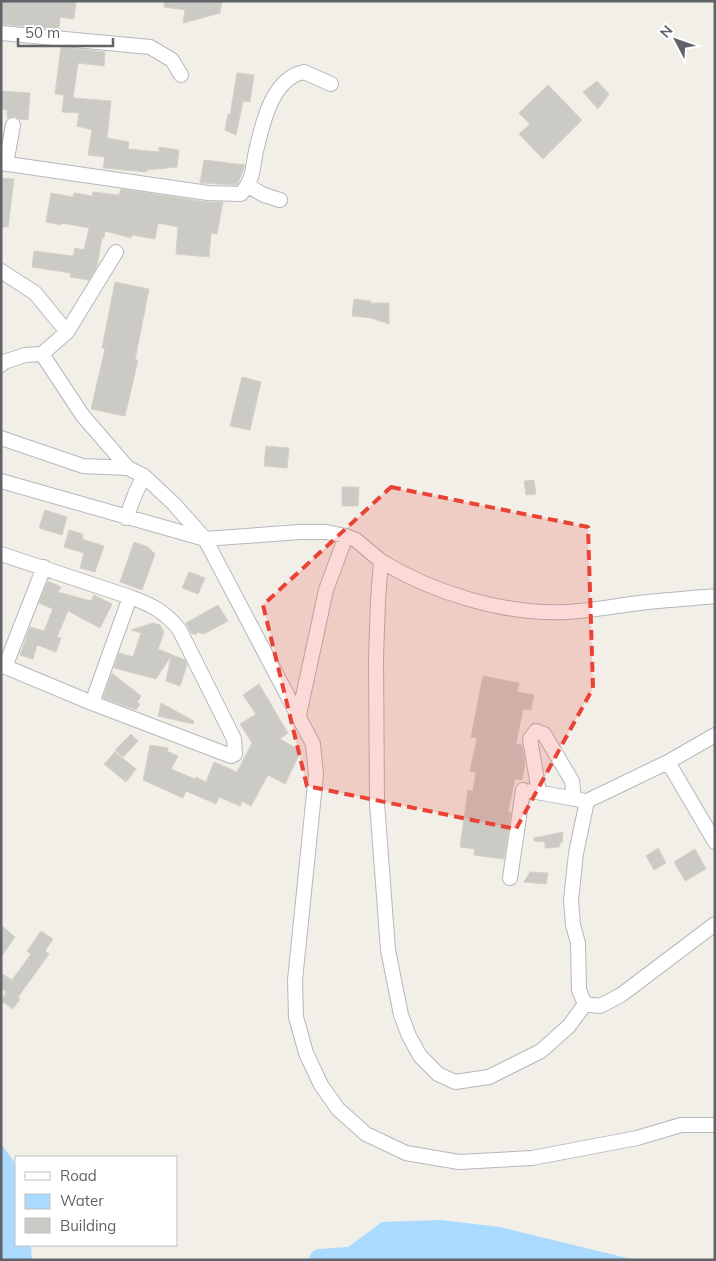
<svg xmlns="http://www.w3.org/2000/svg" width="716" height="1261" font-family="Mulish,sans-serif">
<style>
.water{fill:#aadaff}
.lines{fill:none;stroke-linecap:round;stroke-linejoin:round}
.river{stroke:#aadaff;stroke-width:22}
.building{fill:#cccac5;stroke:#d6d1c6}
.minor-casing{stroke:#b5b8bc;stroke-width:16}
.minor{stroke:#fff;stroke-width:14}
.marked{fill:#ea4335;fill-opacity:0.2;stroke:#ea4335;stroke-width:4;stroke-dasharray:10 6;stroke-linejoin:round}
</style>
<rect width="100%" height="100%" fill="#f1efe8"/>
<path class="water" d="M1,1144L16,1164V1245H31L32,1260H1Z
M440,1220L500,1227L635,1260H331L382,1222Z"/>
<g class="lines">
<path class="river" d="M320,1260L362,1257"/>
</g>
<path class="building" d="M1,1H76L74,19L60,17L59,30L1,24Z
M164,1H222L220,13L183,23L185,10L164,7Z
M61,47L105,52L104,66L78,63L73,98L111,101L107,138L129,142L128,149L159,152V147L179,150L177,167L147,170V172L103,168L105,157L88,155L92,130L77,126L79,113L62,112L64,95L55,94Z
M237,73L254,75L250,102L243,101L236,135L225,130L228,114L230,115Z
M597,81L609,94L598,109L583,92Z
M548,85L582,120L543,159L519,134L530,124L519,113Z
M1,91L30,93L28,120L19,119L14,116L7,118V110L1,109Z
M204,160L245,165L238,183L237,185L200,183Z
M1,178L14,179L8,227H1Z
M121,189L207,202H223L217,234L211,233L209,257L176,254L178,227L158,223L155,239L132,235L131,238L105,231L104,238H102L97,266L89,280L70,277L71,273L32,267L34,251L73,256L75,248L84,250L89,228L62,223L61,225L46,222L51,193L73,197L74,193L92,196L93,192L119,195Z
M115,282L149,289L135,360H138L125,416L91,409L105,349L102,348Z
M354,299L371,301L370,303H389V324L371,318L352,316Z
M242,377L261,382L250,430L230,426Z
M266,446L289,448L287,468L264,466Z
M534,480L536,494L526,495L524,481Z
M342,487H359L358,506H342Z
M45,510L67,517L62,535L39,528Z
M69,530L83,534L82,539L104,546L95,572L80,568L84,553L64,547Z
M134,542L148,547L155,554L142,590L120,582Z
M189,572L205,578L198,594L182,588Z
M48,581L61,587L58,592L91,601L94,595L112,604L100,628L68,611L57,637L61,638L56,652L37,645L33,659L20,655L30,627L44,631L53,609L39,603Z
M218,605L228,621L204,634L197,632L196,635L191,633L186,623Z
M153,623L160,625L164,632L158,649L185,660L187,665L180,686L166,681L171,656L156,679L114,668L119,653L133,657L141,633L131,630Z
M112,673L141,696L137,702L140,704L136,710L103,698Z
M483,676L519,683L517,692L534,695L531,710L523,709L516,744L522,745L525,763L522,780L515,779L508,812H511L504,859L474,855L475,849L460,847L468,790L473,791L476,772L470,771L477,738L471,737Z
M259,684L288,733L280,739L301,751L285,784L268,775L251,806L242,801L240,806L219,797L216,804L186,791L183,798L143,780L150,745L168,748L167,751L178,756L171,769L195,779L196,777L206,782L214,762L237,772L252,743L240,724L256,714L243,695Z
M161,703L194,721L193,724L158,716Z
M131,734L138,741L123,757L115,750Z
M115,752L136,769L126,782L104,764Z
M563,832L562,843H560L559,847L545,848V842L534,841V838Z
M658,848L666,863L654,870L646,856Z
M695,849L706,869L685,881L674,862Z
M530,872L548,873L546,884L524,882Z
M1,925L15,937L1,957Z
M41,931L53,939L45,951L49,954L18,997L20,999L13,1009L1,1001L6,992L1,988V973L12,980L31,954L27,951Z"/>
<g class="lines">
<defs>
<path id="minor" d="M1,33L150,47L172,60L181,75
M1,163L208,193L241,194C255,178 252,166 257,147C263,121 273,78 304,72L331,84
M6,164L13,125
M248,186L264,195L280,200
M1,271L35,293L67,332
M42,354L83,416L128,468L144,476L136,492L126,518
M1,365L4,362L25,355L42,354L67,332L116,252
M1,438L83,466L128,468
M144,476L174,504L205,539L313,744L316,774L295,980L296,1017L306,1053L321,1085L338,1109L366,1134L406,1153L459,1162L532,1158L637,1138L681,1125H715
M1,481L205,539L300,532H326L346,536L356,540L381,561L378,600L376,658L377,803L388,950L401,1015L409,1036L420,1056L438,1074L455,1082L489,1077L541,1051L569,1026L585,1004L579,990L578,943L573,925L571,900L576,853L587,801L668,762L715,735
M1,554L130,597C152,605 164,611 179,629L234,739L235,754L231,756L92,703L1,665
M381,561C433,593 505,615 567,612C588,611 610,607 631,604C659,600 687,599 715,596
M5,667L44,567
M92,703L130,597
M299,715L326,590L346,536
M668,762L715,842
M531,791L581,800
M539,792L530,739L536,731L544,734L572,781L574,799
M510,878L523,790
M585,1004L600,1006L621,995L715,924"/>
</defs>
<use href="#minor" class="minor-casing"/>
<use href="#minor" class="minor"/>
</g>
<path class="marked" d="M391,487L588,527L593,688L516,829L307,786L263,605Z"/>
<rect width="716" height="1261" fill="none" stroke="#5f6368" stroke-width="5"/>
<rect x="15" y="1156" width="162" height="90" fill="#ffffff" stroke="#bfc1c3"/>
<rect x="25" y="1172" width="25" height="8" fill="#ffffff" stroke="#bfc1c3"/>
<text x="60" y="1181" font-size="15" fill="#5f6368">Road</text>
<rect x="25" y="1194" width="25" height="15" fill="#aadaff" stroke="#bfc1c3"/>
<text x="60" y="1206" font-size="15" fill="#5f6368">Water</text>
<rect x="25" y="1218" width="25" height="15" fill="#cccac5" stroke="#bfc1c3"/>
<text x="60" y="1231" font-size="15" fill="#5f6368">Building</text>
<g transform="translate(676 40) rotate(311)" stroke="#ffffff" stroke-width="4" paint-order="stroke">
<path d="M0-4L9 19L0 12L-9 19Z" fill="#5f6368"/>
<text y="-8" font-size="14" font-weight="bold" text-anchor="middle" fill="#5f6368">N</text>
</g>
<path d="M18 38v8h95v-8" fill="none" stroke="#5f6368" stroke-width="2.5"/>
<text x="25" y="38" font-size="15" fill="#5f6368" stroke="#ffffff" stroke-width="4" paint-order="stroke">50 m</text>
</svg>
